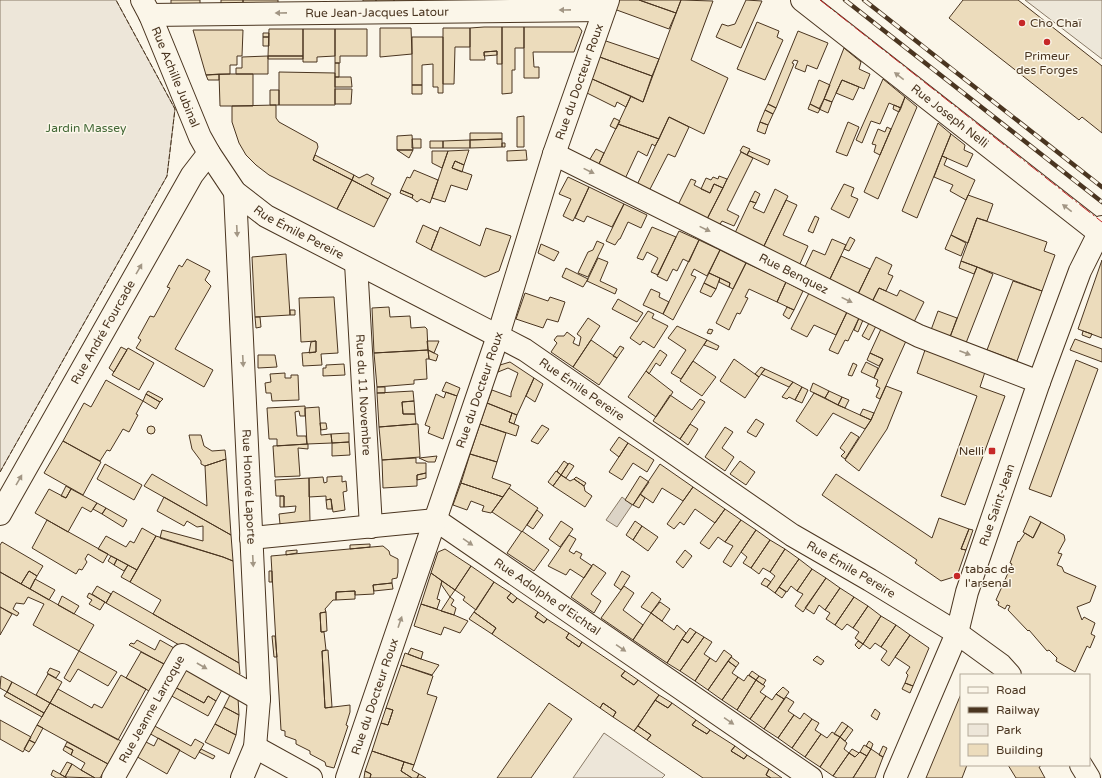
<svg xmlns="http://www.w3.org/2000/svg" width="1102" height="778" font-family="'Varela Round',sans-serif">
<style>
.green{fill:#ede6d9;stroke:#887966}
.parking{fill:#ede7d9;stroke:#887966}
.water{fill:#dcd4c6;stroke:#887966}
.building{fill:#ecdcbc;stroke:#4a3520}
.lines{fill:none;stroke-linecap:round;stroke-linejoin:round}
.minor-casing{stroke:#4a3520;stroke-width:24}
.major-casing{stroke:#4a3520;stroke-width:24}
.minor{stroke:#fbf6e9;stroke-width:22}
.major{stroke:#fbf6e9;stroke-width:22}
.rail-casing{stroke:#4a3520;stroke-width:4.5}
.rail{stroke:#fbf6e9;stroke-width:3;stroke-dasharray:9;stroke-linecap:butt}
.fence{stroke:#4a3520;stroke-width:1;stroke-dasharray:5 2;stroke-linecap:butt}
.power{stroke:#c62828;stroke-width:1;stroke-dasharray:14 3 2 3;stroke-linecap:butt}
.oneway{fill:#a29684}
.poi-dot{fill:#c62828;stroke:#fbf6e9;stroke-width:1.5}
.labels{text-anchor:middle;stroke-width:3;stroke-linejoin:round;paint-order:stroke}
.street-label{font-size:12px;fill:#4a3520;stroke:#fbf6e9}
.poi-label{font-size:12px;fill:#4a3520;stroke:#fbf6e9;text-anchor:start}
.park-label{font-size:12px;fill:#436837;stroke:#fbf6e9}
</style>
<rect width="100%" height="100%" fill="#fbf6e9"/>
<path class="green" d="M0,0H116L175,109L167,176L0,472Z
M604,733L665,775L662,778H573Z"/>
<path class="parking" d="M1025,0H1102V59Z"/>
<path class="water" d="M622,497L632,505L617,527L606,520Z"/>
<path class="building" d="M171,0H200V5H171Z
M221,0H243V4L221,5Z
M243,0H278V4H243Z
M363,0H376V3H363Z
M376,0H394V3H376Z
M394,0H419V3H394Z
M419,0H450V2L419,3Z
M617,0H639L676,13L669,29L614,9Z
M639,0H681L676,13Z
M681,0L713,1L691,60L728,78L704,134L669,117L659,139L618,124L631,96L643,102Z
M746,0L762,1L741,48L716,37L722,24L728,26L735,24Z
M963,0H1018L1102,66V133L1082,117L1079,120L949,18Z
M757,22L779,31L777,37L783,40L765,80L737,69Z
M484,27H502V64H497V51L484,52L485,60H470V28Z
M502,27H524V48H515V70H512V93L502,94Z
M524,27H579L582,31L574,52H533L534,67H539V78H524Z
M380,28H411L412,54L380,57Z
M443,28H470V47H455L454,84H443Z
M269,29H303V56H268Z
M303,29H335V56L317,57V62H303Z
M335,29H367V56H340V63H335Z
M193,30H243L242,56H237V65H230V74L206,75Z
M798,31L828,43L817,69L807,65L805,72L795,68L798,61L794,60L792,63L794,64L776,108L768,104Z
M263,33H269V37H263Z
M263,37H269V46H263Z
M412,37H443V93H438V87H433V64L422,65V85H412Z
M603,40L659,59L652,76L597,56Z
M844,48L861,62L859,69L870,74L864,89L842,80L832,102L824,99Z
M497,51V55L484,56V52Z
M268,56H303V59H268Z
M268,56V74H236V68H242V57Z
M597,56L652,76L643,102L590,78Z
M335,63H339V77H335Z
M279,72L335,73V105H279Z
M219,74V80H208L206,75Z
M219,74H253V106H220Z
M335,77H351L352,87H335Z
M590,78L631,96L626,107L617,102L615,107L585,92Z
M883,79L905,97L901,108L889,103L880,124L871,121L862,143L856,140Z
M819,80L830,85L820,109L810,104Z
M842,80L859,87L853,100L836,93Z
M412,85H422V94H412Z
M335,89H352L351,104H335Z
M270,90H279V105H270Z
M905,97L917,107L878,199L864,192Z
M824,99L832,102L828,113L819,109Z
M768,104L776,108L773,114L765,110Z
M810,104L820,109L818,113L808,109Z
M276,105V118L279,122L317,143L318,147L313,160L352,180L337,209L269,175L256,165L246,155L239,143L232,122V106Z
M894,105L901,108L899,112L893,109Z
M765,110L773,114L768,125L760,122Z
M524,116V147H517V117Z
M669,117L689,127L675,157L668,154L648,193L636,187Z
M614,118L620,121L616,129L610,126Z
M760,122L768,125L765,134L757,131Z
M848,122L859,127L847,156L836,152Z
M938,123L951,134L917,218L902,211Z
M618,124L659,139L655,146L652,144L647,156L638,151L624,181L597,168Z
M887,127L891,129L880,155L874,152L876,145L872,144L878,129L885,132Z
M470,133H502V139L470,140Z
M951,134L965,145L964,150L973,154L967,167L942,156Z
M412,135L413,150H397V136Z
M412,139H421V148H412Z
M502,139V147L470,148V140Z
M470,140V148H443V141Z
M430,141H443V148H430Z
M502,143H505V147H502Z
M743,146L750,149L747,155L740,151Z
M596,149L604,153L597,168L587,164Z
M397,150H413L409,158Z
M469,150L464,165L455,161L452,168L472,175L467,190L451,185L445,202L432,198L448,151Z
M526,150L527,160L507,161V151Z
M432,151H448L442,168L432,163Z
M749,151L770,160L768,165L747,155Z
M741,152L753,158L727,210L739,216L734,226L722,221L718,227L706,221Z
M315,155L354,175L352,180L313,160Z
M942,156L947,158L944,165L975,180L966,200L950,191L953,185L934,177Z
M455,161L464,165L462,172L452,168Z
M414,170L438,180L430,203L421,199L417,202L412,198L413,195L401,190L407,177L410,178Z
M367,174L374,178L371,184L391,194L388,199L352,180L354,175L359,178Z
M719,176L727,179L723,188L714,184L710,193L701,189L706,178L711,180L713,177L718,179Z
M568,177L589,187L573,221L563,216L571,199L559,194Z
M691,179L696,181L694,185L710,193L714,184L723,188L706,221L677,207Z
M352,180L388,199L374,227L337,209Z
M844,184L854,188L851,196L858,199L849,218L831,209Z
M589,187L624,204L612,227L587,216L584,222L575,218Z
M775,189L788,196L763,248L734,235L750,201L756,203L753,208L764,213Z
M401,190L413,195L412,198L400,193Z
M755,191L760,194L756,203L750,201Z
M968,195L993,204L987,221L977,218L968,243L951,235Z
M786,200L797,205L783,235L808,246L799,266L763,248Z
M624,204L647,215L641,228L628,222L620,239H619L615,245L606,241Z
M815,216L819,218L813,233L808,231Z
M977,218L1047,242L1044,251L1055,255L1042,291L961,261Z
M423,225L438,232L431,250L416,242Z
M440,227L480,246L486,228L511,236L499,271L485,277L431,250Z
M652,227L676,237L658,275L651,272L658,258L647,252L643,260L637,258Z
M679,231L699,240L689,262L683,259L677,271L673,269L667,281L657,276Z
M951,235L966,243L961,256L945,249Z
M850,237L855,240L849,251L844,249Z
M832,239L846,245L829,281L804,269L813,250L825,255Z
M699,240L720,250L707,276L694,269L691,275L696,277L673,320L663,314Z
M597,241L604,244L588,277L578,273L588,252L593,250Z
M541,244L559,252L554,261L538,253Z
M720,250L746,263L733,289L729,287L730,283L709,273Z
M286,254L290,315L255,317L252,257Z
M841,256L870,269L858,294L829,281Z
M876,257L892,265L888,274L893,276L886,291L879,288L872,302L858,294Z
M598,258L608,262L600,281L617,289L615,294L587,281Z
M187,259L210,271L205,280L211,286L175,349L213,370L204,387L136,348L141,340L138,338L150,316L154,317L170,288L167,287L179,265L182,267Z
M1102,260V338L1078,329Z
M961,261L977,267L974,274L959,268Z
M746,263L786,282L777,302L749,289L745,297L748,298L740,314L737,313L729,330L716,323Z
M977,267L993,274L966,343L950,337Z
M566,268L588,279L583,287L562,277Z
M709,273L720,278L716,289L704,283Z
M720,278L730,283L729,287L719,282Z
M1013,281L1042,291L1017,361L987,350Z
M786,282L803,291L794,310L777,302Z
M704,283L716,289L711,297L700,292Z
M879,288L897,296L900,290L924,302L914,322L872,302Z
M651,289L660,293L659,297L669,302L663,314L643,305Z
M525,293L548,301L550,297L565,302L558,322L547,319L543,328L516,319Z
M809,293L847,312L836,335L814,325L807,337L791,329Z
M334,297L338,353L321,354L322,365L303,366L302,353L316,352V341L301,342L299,298Z
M618,299L643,313L637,322L612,309Z
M389,307L390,317L410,316L411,328L425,327L427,329L428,350L374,353L372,308Z
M787,307L794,310L789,319L783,315Z
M290,310H295V315H290Z
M648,311L654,314L652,318L668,326L654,348L643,341L640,345L630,338Z
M938,311L957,318L950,337L931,330Z
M847,312L859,318L848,341L845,340L838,354L829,350Z
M255,317H260L261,327L256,328Z
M588,318L600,326L573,367L551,352L557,343L554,340L557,336H564L567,332L575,338L573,343L579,346L581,337L577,334Z
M859,318L863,320L858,332L854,330Z
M869,323L876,326L869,340L862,336Z
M677,326L707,340L681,379L671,373L686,350L668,338Z
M709,329L713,330L711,334L707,333Z
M881,329L906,341L880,399L876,397L880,388L876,386L878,380L874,378L883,359L870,353Z
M1083,331L1092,334L1090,338L1082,335Z
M1075,339L1102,349V362L1070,350Z
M591,340L617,358L599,385L573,367Z
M707,340L719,346L717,350L704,345Z
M316,341V352L309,353L311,342Z
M427,341H439L434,353L428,350Z
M620,346L624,348L617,358L613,356Z
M121,347L127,350L114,372L109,368Z
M128,348L154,363L139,390L112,375Z
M428,350L429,359H426L427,379L414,380V384L377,387L374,353Z
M428,350L438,355L436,361L429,359Z
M660,350L667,355L660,366L656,363L649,374L646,371Z
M925,350L985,372L980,387L1005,396L965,505L941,496L977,396L917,373Z
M870,353L883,359L879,366L867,360Z
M258,355H275L277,367L258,368Z
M734,359L759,377L745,398L720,381Z
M1076,360L1098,369L1051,497L1029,489Z
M693,361L716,377L702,396L680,381Z
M510,362L534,378L517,415L487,403L492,390L511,397V393L518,373L508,368L498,372L500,365Z
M866,362L878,368L874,378L861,372Z
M853,363L857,365L852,376L848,375Z
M344,364L345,375L323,376V368H326V365Z
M761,367L765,369L759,377L755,374Z
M765,369L793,382L789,387L761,374Z
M646,371L673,392L656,417L628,397Z
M285,373V378H291V375H298L299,400L272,401L271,393H266L265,383L271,382L270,374Z
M534,378L543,384L535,402L526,396Z
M106,380L143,401L136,414L138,415L129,432L123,429L110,451L107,450L100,461L63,441L84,403L91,407Z
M446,382L460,388L457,396L442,391Z
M793,382L802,387L795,400L789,397L787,399L782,397Z
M813,383L829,391L825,398L810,391Z
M886,386L902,392L887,429L859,471L845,460L871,420Z
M377,387H385V393H377Z
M802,387L808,390L802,403L795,400Z
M148,391L163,399L160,402L146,394Z
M413,391L414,401L402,402L403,414H415L416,424L379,427L377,393Z
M829,391L842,397L838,405L825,398Z
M446,392L457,396L443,439L428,433L430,427L425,425L436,394L444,398Z
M814,393L838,405L871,420L865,429L833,413L817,436L796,421Z
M146,394L160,402L156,409L143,401Z
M670,395L692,410L700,399L705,402L680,439L653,421Z
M842,397L849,400L845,408L838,405Z
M414,401L415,414H403L402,402Z
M487,403L512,413L509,422L519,426L516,436L480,424Z
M305,406V416H300L299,411L295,412L297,436H306L307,444L277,446V439H269L267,408Z
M319,407L321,435L331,434L332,443L307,444L305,408Z
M863,409L874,413L871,420L860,415Z
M512,413L517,415L514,424L509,422Z
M756,419L764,424L756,437L747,432Z
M320,423H326L327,429L321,430Z
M416,424H418L420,457L382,460L379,427Z
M480,424L506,433L497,462L470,454Z
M690,424L698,429L688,445L680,439Z
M542,425L549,429L538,444L531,441Z
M147 430a4 4 0 1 1 8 0a4 4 0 1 1-8 0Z
M725,427L733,432L722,448L734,457L725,471L705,457Z
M851,432L859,437L845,459L841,456L845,452L840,448Z
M349,433V442L332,443L331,434Z
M189,435H201L204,446L212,451L225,450L226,459L205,466L201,464V461L192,449Z
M619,437L628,443L619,457L610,450Z
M63,441L101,462L83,495L44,473Z
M349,442L350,455L332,456V443Z
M628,443L654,460L647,472L633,463L622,480L609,472Z
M308,444V449L298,448L300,476L275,477L273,446Z
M470,454L497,462L492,478L511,485L503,497L461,483Z
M437,456L435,462H428L419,458Z
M416,458V463H426V473L417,475V486L383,488L382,460Z
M226,459L231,535L144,486L152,474L207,506L205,466Z
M564,461L568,464L561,475L557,471Z
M740,461L755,472L746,485L730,474Z
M569,463L574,466L566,478L561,475Z
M105,464L142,485L134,500L97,479Z
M660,464L693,487L683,501L662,488L653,503L640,494Z
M556,471L561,475L553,486L548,482Z
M426,473V478L417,480V475Z
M836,474L932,538L939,518L969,529L961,549L966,550L957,576L941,581L915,563L917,560L822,495Z
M561,475L570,481L574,479L584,486L585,491L592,496L585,507L553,486Z
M342,476V482L346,481L347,491L343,492L345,510L333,512L331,499L326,500V496L309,497V478L323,477L324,483L327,482V477Z
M640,476L649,482L633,505L625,500Z
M576,477L586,483L584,486L574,479Z
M309,478L310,522L280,524L279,514L295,512L296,506L284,507V496H276L275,480Z
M461,483L503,497L491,513L482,511L484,506L471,501L467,510L453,505Z
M66,486L71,489L66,498L61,496Z
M693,487L725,509L715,523L695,509L684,525L680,522L674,529L667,524Z
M509,488L538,508L522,532L492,512Z
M49,489L66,498L71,489L97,503L91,512L82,507L68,532L35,513Z
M640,494L645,498L639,508L633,505Z
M280,496H284V507H280Z
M164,497L231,535L233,561L223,557L160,538L162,530L203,541V526L197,527L187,521L184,526L157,511Z
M331,499L332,509H327L326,500Z
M97,503L106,508L102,514L93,509Z
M106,508L127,520L123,527L102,514Z
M725,509L741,520L725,542L718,537L709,549L700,543Z
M537,510L543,515L533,529L527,525Z
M1030,516L1041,522L1033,538L1023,532Z
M47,520L108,554L103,563L88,554L85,559L87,562L82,570L79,569L76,574L32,548Z
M741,520L756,530L731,567L723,562L733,546L725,542Z
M561,521L573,529L560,547L549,539Z
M635,521L642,526L633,540L626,535Z
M1041,522L1064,535L1065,540L1058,553L1062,554L1057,565L1062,567L1064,572L1096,586L1090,602L1077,607L1082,620L1084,617L1095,623L1091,634L1095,636L1090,648L1087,646L1075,672L1056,661L1057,658L1049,650L1047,651L1029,630L1028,631L1008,610L1010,606L1007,605L1005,609L998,605L999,602L996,600L1012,564L1010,563L1018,541L1019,542L1025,533L1033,538Z
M642,526L658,537L648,551L633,540Z
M142,528L156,536L137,570L98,549L106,536L126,547L130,541L134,543Z
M969,529L973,530L966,550L961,549Z
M756,530L770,540L751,568L743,563L747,557L741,552Z
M522,531L549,550L534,571L507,553Z
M569,535L576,539L569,551L574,554L576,551L582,554L580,558L592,566L584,578L570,569L566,575L548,566Z
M156,536L223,557L233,561L239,663L153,614L161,600L130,582Z
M770,540L785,549L770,572L763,568L759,574L751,568Z
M2,542L43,566L37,576L29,571L21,584L0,572V545Z
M370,544V547L350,549V545Z
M383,546L389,551L390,555L398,559V572L397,578L392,579V583L373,585L374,594L355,595V591L336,592V600H333L325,609L326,612L320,613L321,632H324L326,650L322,651L325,708L350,705V712L346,725L348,726L334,768L326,766L325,762L310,754V751L296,744V740L285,736V731L281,730L271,556Z
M445,549L471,566L455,590L431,573L438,552Z
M785,549L799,559L775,593L767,587L775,576L770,572Z
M297,550V553L286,555V551Z
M685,550L692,556L683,568L676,562Z
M111,556L117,559L114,565L108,561Z
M117,559L128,565L124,571L114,565Z
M799,559L812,569L797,591L791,586L787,592L779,587Z
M593,564L606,573L591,594L601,601L594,613L571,597Z
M128,565L137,570L130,582L121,577Z
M471,566L494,582L476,610L463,600L465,597L455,590Z
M812,569L826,578L803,612L795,606L803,594L797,591Z
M29,571L37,576L30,589L21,584Z
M269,571H272V582H269Z
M622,571L630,576L621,590L614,585Z
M0,572L94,625L79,651L33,625L44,604L28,597L24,604L16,603L13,609L19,613L17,616L0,607Z
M431,573L442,581L437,599L440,600L437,609L421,604Z
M765,578L771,582L767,587L761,584Z
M826,578L840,588L825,610L819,605L814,614L805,608Z
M35,579L55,590L49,600L30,589Z
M442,581L455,590L450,597L441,584Z
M494,582L511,593L507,598L513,603L517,598L538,612L535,617L544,623L547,619L569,633L566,638L579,647L582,642L625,671L621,676L634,685L638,680L659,695L634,731L613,717L616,712L603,703L600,708L492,634L496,628L474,612Z
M392,583L393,589L374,591L373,585Z
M97,586L111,594L106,603L92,594Z
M624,586L634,593L623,610L643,625L633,640L601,618Z
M779,587L786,592L782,598L775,593Z
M840,588L854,597L835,625L826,619L830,613L825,610Z
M113,591L239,663L240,674L235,677L106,603Z
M355,591V599L336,600V592Z
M652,592L661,599L651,613L641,607Z
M89,593L105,602L100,610L89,604L92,600L87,597Z
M511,593L517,598L513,603L507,598Z
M62,596L79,606L74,614L58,605Z
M450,597L454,600L451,605L456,608L454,615L441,611Z
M854,597L868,606L853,628L847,624L842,630L835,625Z
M660,602L670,609L662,621L651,613Z
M421,604L454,615L468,621L460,633L444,627L441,635L414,626Z
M868,606L881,616L863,644L855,638L859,632L853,628Z
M0,607L12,614L0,635Z
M326,612L327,631L321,632L320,613Z
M474,612L496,628L492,634L469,619Z
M538,612L547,619L544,623L535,617Z
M651,613L674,630L677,625L686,633L667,663L633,640Z
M881,616L896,625L881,647L875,643L870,649L863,644Z
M896,625L910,635L889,666L881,660L887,651L881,647Z
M690,628L696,632L688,643L682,639Z
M696,632L704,637L680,671L667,663L682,639L688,643Z
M569,633L582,642L579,647L566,638Z
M910,635L929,648L913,686L905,683L908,675L906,673L910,667L895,657Z
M272,636H275L277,657H274Z
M704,637L712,642L704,654L710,658L695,681L680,671Z
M137,640L155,650L160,640L174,648L164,664L129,645L131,643L134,644Z
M858,641L863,644L859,649L855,645Z
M411,648L423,652L421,659L408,654Z
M328,650L332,707L325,708L322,651Z
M724,650L732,656L708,690L695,681L710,658L716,662Z
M79,651L117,672L108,686L78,669L70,682L64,678Z
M141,652L164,664L149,691L126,678Z
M405,653L421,659L439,665L432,675L401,665Z
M817,656L824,661L821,665L813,660Z
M731,657L739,663L736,667L728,661Z
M728,661L736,667L732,673L738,677L722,700L708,690Z
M401,665L433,676L427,694L437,697L414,765L372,751L381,723L388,725L393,710L386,708Z
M184,666L223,688L216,701L208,696L204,703L173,686Z
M50,668L60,672L56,678L47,673Z
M625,671L638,680L634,685L621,676Z
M752,671L759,676L756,680L749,675Z
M48,674L62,682L50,703L36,695Z
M121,675L146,689L118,740L50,703L58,689L92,708L94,704L102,708Z
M748,675L756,680L737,710L722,700L738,677L744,681Z
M1,676L12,682L7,692L0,688Z
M759,676L766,680L763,685L756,680Z
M756,680L765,686L760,692L766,696L750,719L737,710Z
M12,682L50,703L44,713L7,692Z
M905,683L913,686L910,693L902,689Z
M173,686L204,703L208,696L216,701L208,716L168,694Z
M783,687L789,692L784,699L776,694Z
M7,692L44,713L42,717L4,696Z
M231,693L238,698L239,715L224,707Z
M776,694L784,699L764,729L750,719L766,696L772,700Z
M961,694V765H967L962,778H926Z
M659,695L672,703L668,708L655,700Z
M786,697L794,702L788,711L794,715L778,738L764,729Z
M655,700L668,708L672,703L696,720L692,725L707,734L710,730L735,746L731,751L744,759L747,755L769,769L766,775L771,778H703L647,740L651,735L638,726Z
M50,703L121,741L108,764L37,725Z
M549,703L572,719L531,778H497Z
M603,703L616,712L613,717L600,708Z
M224,707L239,715L236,735L215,724Z
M386,708L393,710L388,725L381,723Z
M875,709L880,713L877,720L871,716Z
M804,713L812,719L792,748L778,738L794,715L800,719Z
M812,719L819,723L815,730L821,734L805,757L792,748Z
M0,720L31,737L23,752L0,739Z
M696,720L710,730L707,734L692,725Z
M842,722L848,726L840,737L834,734Z
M151,724L191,746L195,739L204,744L195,759L147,732Z
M215,724L236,735L229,754L205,742Z
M37,725L43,728L35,743L29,740Z
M638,726L651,735L647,740L634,731Z
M848,726L853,730L845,741L840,737Z
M832,732L840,737L820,767L805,757L821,734L827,738Z
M840,737L847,743L844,749L849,753L833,776L820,767Z
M158,738L180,750L167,774L134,755L142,740L154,746Z
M29,740L35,743L29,752L24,749Z
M869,741L873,744L871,749L866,746Z
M67,742L108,764L100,778H95L81,770L85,763L71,755L73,750L65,746Z
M864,745L871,749L867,756L860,752Z
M65,746L73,750L71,755L63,750Z
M735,746L747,755L744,759L731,751Z
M883,746L887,748L883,757L879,755Z
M201,749L215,756L213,759L199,752Z
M852,749L859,753L855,757L849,753Z
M871,749L883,757L875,778H853Z
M372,751L404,762L401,771L412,778H370L371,774L365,771Z
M860,752L867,756L853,778H837L833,776L849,753L855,757Z
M67,762L72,764L65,777L60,774Z
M404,762L414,765L412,770L419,774L417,778H412L401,771Z
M72,764L81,770L95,778L65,777Z
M1008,765H1042L1039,767L1045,778H1016Z
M769,769L782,778H771L766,775Z
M53,770L67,778H56L51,775Z
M365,771L371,774L370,778H364Z
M419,774L426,778H417Z"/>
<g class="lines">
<defs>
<g id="minor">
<path id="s1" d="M802,0L1098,232"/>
<path id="s2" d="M150,15L604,10"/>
<path id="s3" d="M554,154L919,336L1039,382"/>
<path id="s4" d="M235,192L259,699L255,747L242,778"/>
<path id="s5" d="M356,263L371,527"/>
<path id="s6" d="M0,514L192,175L209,153"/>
<path id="s7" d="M251,538L436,520L811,778"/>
<path d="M255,747L311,778"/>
<path id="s8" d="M113,778L182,655L259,699"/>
<path id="s9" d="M347,778L498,336L554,154L608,0"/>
<path id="s10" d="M895,778L957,633L967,592L1039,382L1080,271L1102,227"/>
</g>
<g id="major">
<path id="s11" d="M142,0L150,15L200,137L209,153L235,192L266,216L525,350L792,535L870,580L957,633L1001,665L1010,675"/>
<path d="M1081,765L1089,778"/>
</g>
</defs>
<use href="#minor" class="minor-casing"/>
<use href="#major" class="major-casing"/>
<use href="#minor" class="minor"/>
<use href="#major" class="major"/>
<defs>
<path id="rail" d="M845,0L1102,202
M864,0L1102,187"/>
</defs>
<use href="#rail" class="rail-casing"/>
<use href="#rail" class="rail"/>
<path class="fence" d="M0,472L167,176L175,109L116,0"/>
<path class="power" d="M820,0L1102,222"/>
</g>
<defs><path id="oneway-solid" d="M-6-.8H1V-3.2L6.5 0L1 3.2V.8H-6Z"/></defs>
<g class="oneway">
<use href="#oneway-solid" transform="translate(565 10) rotate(179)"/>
<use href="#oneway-solid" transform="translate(281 13) rotate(179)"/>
<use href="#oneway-solid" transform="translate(899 76) rotate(-142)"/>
<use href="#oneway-solid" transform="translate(589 171) rotate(26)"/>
<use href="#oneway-solid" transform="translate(1067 208) rotate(-142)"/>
<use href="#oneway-solid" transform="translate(705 229) rotate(26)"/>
<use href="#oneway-solid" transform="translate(237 231) rotate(87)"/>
<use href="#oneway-solid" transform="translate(139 269) rotate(-60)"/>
<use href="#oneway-solid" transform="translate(847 300) rotate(26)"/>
<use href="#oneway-solid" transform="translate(965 353) rotate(21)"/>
<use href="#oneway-solid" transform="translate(243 361) rotate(87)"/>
<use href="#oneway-solid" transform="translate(19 480) rotate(-60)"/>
<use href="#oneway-solid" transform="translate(468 542) rotate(34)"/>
<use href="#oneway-solid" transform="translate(253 561) rotate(87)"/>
<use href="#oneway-solid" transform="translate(400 622) rotate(-71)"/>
<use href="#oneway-solid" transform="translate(621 648) rotate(34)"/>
<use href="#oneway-solid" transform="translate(202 666) rotate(30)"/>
<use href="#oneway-solid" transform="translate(729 721) rotate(34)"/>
</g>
<g class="poi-dot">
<circle cx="1022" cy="23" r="4"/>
<circle cx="1047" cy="42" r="4"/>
<rect x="988" y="447" width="8" height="8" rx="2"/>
<circle cx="957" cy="576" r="4"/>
</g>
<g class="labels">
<g class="street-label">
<text dy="4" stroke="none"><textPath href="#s2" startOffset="227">Rue Jean-Jacques Latour</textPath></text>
<text dy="4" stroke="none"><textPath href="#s11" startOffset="84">Rue Achille Jubinal</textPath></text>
<text dy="4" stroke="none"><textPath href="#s9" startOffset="734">Rue du Docteur Roux</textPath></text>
<text dy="4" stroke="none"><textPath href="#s1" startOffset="188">Rue Joseph Nelli</textPath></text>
<text dy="4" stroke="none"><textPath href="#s11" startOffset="290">Rue Émile Pereire</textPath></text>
<text dy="4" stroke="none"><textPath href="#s3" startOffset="268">Rue Benquez</textPath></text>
<text dy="4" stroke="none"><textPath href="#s6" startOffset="209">Rue André Fourcade</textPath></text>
<text dy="4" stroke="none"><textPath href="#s9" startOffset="410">Rue du Docteur Roux</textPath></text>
<text dy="4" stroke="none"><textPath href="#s11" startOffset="614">Rue Émile Pereire</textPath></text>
<text dy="4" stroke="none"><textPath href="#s5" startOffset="132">Rue du 11 Novembre</textPath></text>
<text dy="4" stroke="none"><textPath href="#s4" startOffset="295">Rue Honoré Laporte</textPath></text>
<text dy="4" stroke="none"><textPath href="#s10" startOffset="292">Rue Saint-Jean</textPath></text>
<text dy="4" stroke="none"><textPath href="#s11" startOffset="938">Rue Émile Pereire</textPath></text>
<text dy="4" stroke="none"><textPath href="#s7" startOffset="321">Rue Adolphe d'Eichtal</textPath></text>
<text dy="4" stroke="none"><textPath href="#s9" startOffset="86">Rue du Docteur Roux</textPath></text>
<text dy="4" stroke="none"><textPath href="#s8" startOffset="79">Rue Jeanne Larroque</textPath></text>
</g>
<g class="poi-label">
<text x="1030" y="27">Cho Chaï</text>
<text x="1047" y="60" text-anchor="middle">Primeur<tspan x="1047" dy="14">des Forges</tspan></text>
<text x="984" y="455" text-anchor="end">Nelli</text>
<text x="965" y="573">tabac de<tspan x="965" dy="14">l'arsenal</tspan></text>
</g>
<g class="park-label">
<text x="86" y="132">Jardin Massey</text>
</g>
</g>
<rect x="960" y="674" width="130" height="92" fill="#fbf6e9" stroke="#b4a999"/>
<rect x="968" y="687" width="20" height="6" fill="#fbf6e9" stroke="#b4a999"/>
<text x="996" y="694" font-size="12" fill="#4a3520">Road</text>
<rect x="968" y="707" width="20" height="6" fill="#4a3520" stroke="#b4a999"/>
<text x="996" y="714" font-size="12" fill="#4a3520">Railway</text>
<rect x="968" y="724" width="20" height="12" fill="#ede6d9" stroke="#b4a999"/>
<text x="996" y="734" font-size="12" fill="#4a3520">Park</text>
<rect x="968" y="744" width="20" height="12" fill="#ecdcbc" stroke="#b4a999"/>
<text x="996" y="754" font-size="12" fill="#4a3520">Building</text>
</svg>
